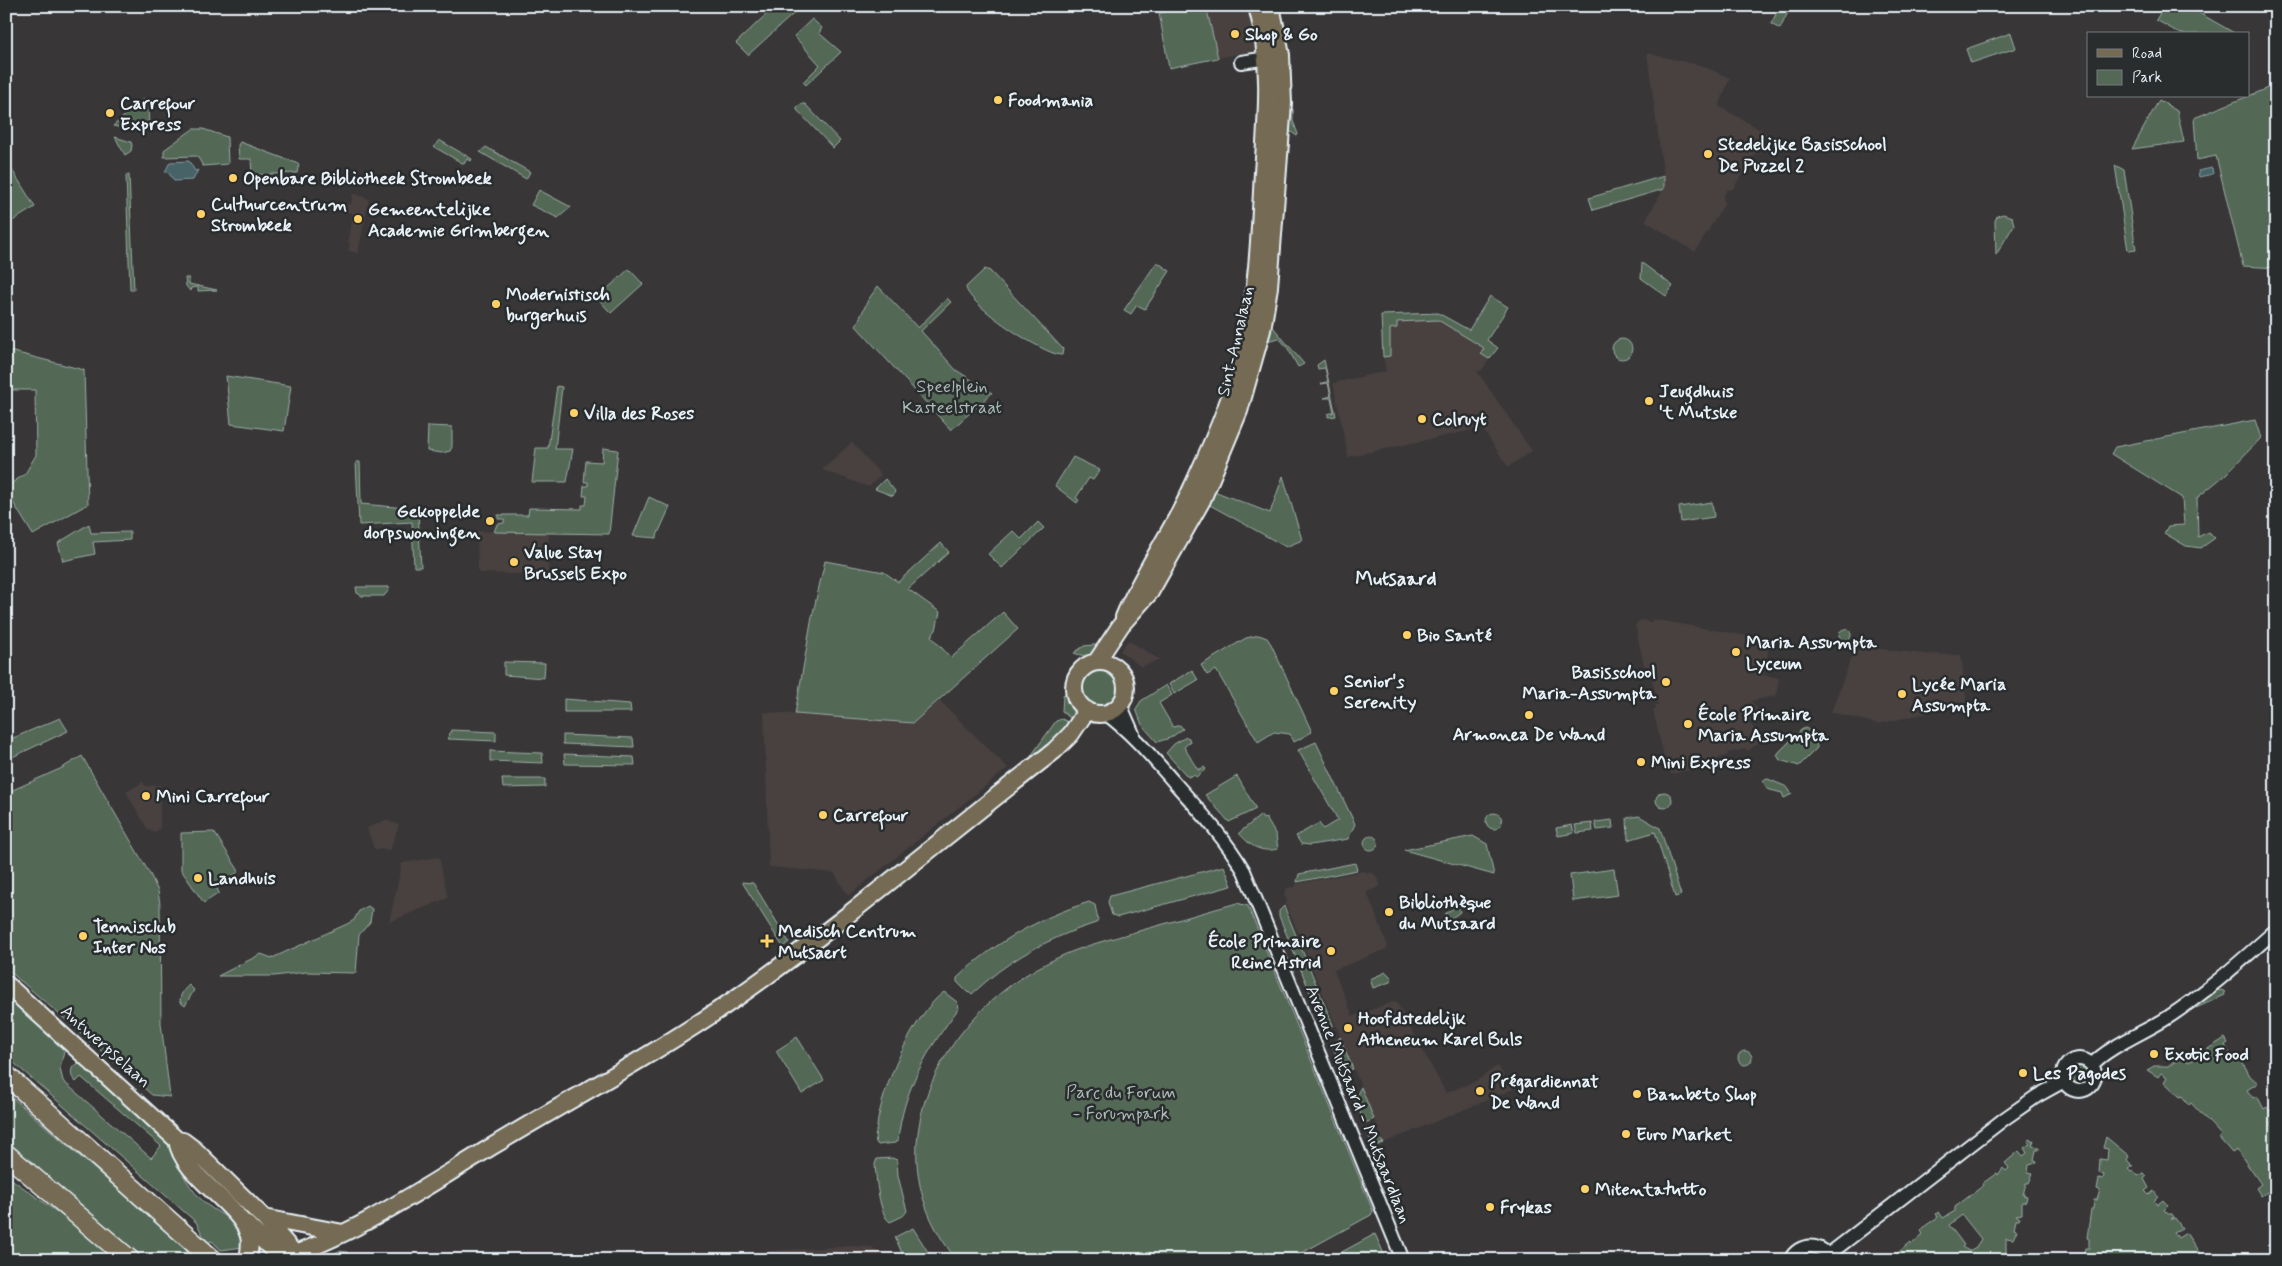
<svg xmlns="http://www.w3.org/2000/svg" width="2282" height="1266" font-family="Mynerve,sans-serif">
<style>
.built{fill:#484141}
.green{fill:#536956;stroke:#9eada7;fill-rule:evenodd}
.water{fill:#466468;stroke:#879ca2}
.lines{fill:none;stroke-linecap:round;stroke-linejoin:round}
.minor-casing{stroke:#e8f1f8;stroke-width:16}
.major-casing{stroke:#e8f1f8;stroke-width:20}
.highway-casing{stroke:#e8f1f8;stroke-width:22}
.minor{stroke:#2a2d2e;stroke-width:12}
.major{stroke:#746b52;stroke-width:16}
.highway{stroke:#746b52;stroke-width:19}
.poi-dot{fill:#ffd166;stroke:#2a2d2e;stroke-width:2}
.labels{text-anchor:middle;stroke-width:5;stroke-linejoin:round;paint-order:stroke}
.poi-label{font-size:18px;font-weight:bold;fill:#e8f1f8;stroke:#2a2d2e;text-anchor:start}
.street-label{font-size:18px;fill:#e8f1f8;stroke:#2a2d2e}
.park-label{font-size:18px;fill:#acbbb7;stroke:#2a2d2e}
.quarter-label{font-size:20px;font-weight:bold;fill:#e8f1f8;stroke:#2a2d2e}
</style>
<rect width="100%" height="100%" fill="#383637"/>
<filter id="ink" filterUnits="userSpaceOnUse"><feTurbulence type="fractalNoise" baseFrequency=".02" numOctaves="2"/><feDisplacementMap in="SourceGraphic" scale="10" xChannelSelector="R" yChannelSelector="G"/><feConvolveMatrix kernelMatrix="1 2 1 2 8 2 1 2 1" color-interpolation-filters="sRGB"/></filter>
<g filter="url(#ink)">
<path class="built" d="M1206,6H1249L1258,47L1255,51L1218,58Z
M1647,53L1703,66L1730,78L1719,106L1768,134L1733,189L1727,190L1723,197L1725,203L1695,252L1645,221L1665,187Z
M353,193L369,199L358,253L348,251L350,244L348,243L353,215L352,213L346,212L347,204H351Z
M1438,313L1498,348L1481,371H1477L1532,451L1508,467L1482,428L1348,457L1333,383L1386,371L1383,357L1381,315Z
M852,442L881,475L869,487L822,470Z
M477,531L549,533L548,575L478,573Z
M1652,619L1770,640L1764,675L1779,678L1776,696L1751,701L1759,711L1748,722L1762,737V740L1748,751L1746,749L1727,753L1728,755L1690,770L1671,774L1667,771L1653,710H1656L1655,705H1658L1655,693L1649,666H1644L1635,625L1640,620L1652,622Z
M1128,640L1157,658L1160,659L1141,667L1120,651Z
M1866,647L1923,654L1961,655L1967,704L1878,724L1831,712L1853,653Z
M939,700L1008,768L848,896L834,873L769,867L764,712L913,723Z
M143,782L146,786L160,785V828L155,833L148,830L126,792Z
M386,820L399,825L390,850L374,849L367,828Z
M439,857L448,898L389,922L402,863Z
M1363,871L1375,874L1381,886L1367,892L1388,946L1387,949L1334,970L1353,1016L1396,1001L1446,1093L1478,1080L1497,1066L1514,1089L1384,1143L1286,904L1287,901L1284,894L1287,888L1295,887L1296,884Z
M852,1246L872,1247L881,1254L885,1260H769L770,1251Z"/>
<path class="green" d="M775,6H802L748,55L736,43Z
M1194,6H1206L1218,58L1169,68L1159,13Z
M1780,6H1791L1780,29L1771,24Z
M2164,6H2187L2236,34H2181L2156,20Z
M812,19L822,28L819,33L841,52L806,85L803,82L820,65L794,36Z
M2011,33L2016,48L1971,63L1966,49Z
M2276,85V268L2243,266L2216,156L2197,160L2194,118Z
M144,99H147C147,109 153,128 142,132L113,126Z
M2159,100L2177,111L2184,142L2132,149Z
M801,104H805L840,141L833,148L797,110V107Z
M1293,109V121L1298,134L1297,136L1288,130L1290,110Z
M193,129H203L227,137L228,164L203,166L197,156L164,157V150Z
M115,137L131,142L132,145L131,151L125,155Z
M439,140L472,159L471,161L467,159L464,164L434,147Z
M240,142L299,164L297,173L252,175L251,159H239L238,145Z
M486,147L530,172L526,179L480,152Z
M6,160L35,207L6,225Z
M2115,165L2124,170L2136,250L2128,251Z
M126,175H129L134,290H130Z
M1664,176V189L1593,210L1589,198Z
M539,190L571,207L558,218L531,205Z
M2003,214L2012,217L2014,225L1996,255L1995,221L1997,216Z
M1157,262L1170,271L1145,309L1137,305L1131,314L1124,310Z
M1642,263L1673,286L1666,296L1641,278Z
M629,269L643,284L611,313L597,298Z
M985,269L990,271L1063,349L1062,355C1045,356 966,303 966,287Z
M185,278H189V284L217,290L198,291V287L191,288L190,291L186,286Z
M878,286L918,328L947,298L951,302L921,331L956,370L992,393L951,430L856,326L868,300Z
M1490,296L1508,307L1487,340L1498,348L1489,359L1481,354L1484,348L1438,320L1397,322V328L1390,329V356L1383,357L1381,315L1438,313L1469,330Z
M1273,327L1304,364L1298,367L1287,347L1279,338L1266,341L1270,330Z
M1612 349a10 10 0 1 1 20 0a10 10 0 1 1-20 0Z
M6,350L84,370L88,504L33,535L6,491V487L25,474L36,455L35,390H6Z
M1324,360L1336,416L1328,417V414L1334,412L1331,398H1324L1331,396L1328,383L1321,384L1328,381L1325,368L1318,369L1317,365Z
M226,376L291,386L284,431L231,424Z
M557,386L562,387L555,449H573L567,482H532L536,448H548Z
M2255,420L2261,438L2225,475L2197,498L2198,537L2208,532L2215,538L2201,548L2186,546L2164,533L2168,526L2184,525L2182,498L2111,454L2115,447Z
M428,426L452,427V447L450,451L442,453L427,451Z
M603,448L618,450L609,534L494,532L497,524L504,523V519H498V515H528L529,508L582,509V505H586L587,496H583L584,486H588V482H584L586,461L602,462Z
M1073,457L1100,470L1093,480L1089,478L1076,498L1079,500L1077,503L1055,486Z
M356,462H360L361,504L418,509L421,567H414L412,522L359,525Z
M1283,476L1302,540L1286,547L1208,504L1214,491L1270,513Z
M885,479L895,491L893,496L875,489Z
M649,497L670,507L656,538L633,536Z
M1712,502L1714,517L1681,522L1679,507Z
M1038,522L1044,528L1002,568L988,554L1013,531L1021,539Z
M89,524L91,533L130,532V540L93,542L95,554L63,561L58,543Z
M941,543L949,552L908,589L940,612L936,630L931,636L951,658L1003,612L1018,629L913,723L795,714L812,617L825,561L884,572L898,582Z
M356,587H389V590L384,596H362L357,593Z
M1839 635a6 6 0 1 1 12 0a6 6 0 1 1-12 0Z
M1259,635L1267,638L1271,644L1312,732L1294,742L1290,734L1274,732L1258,742L1216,670L1207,675L1201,665L1246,638Z
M1093,645H1097C1093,657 1084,657 1074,653L1084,646Z
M504,662L545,663L544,678L504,675Z
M1082 688a18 18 0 1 1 36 0a18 18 0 1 1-36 0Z
M1192,670L1198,680L1174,694L1169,684Z
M1166,685L1172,695L1159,703L1173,727L1180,725L1183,729L1170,738L1157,742L1142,725L1136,709L1141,701Z
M1066,694L1071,709L1073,710L1072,720L1062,711L1063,695Z
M564,699L630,704L631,712H564Z
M60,718L68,731L6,760V741Z
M1062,719L1070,723L1053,743L1035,756H1031L1056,721Z
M1805,728C1812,730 1817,741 1817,748L1799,766L1780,760L1777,755L1779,752L1801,730Z
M451,730L496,732V741L448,739Z
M563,735L633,738L634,747L563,744Z
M1186,737L1189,738L1190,742L1184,747L1198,770L1204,767L1206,769L1196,777L1194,775L1188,777L1166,753L1174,744Z
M1316,742L1355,824L1348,839L1310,845L1301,844L1296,836L1319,823L1323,829L1338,820L1298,750Z
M490,751L542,753L543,763L490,761Z
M564,754L634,757L635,765L565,764Z
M82,756L151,876L158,891L160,904L161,1023L170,1097L152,1095L6,968V793L62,768Z
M1237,776L1256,809L1229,822L1205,795Z
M545,779V787L503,788L502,779Z
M1768,779L1787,787L1792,794L1784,798L1782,793L1767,789L1763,780Z
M1656 800a8 8 0 1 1 16 0a8 8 0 1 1-16 0Z
M1486 821a8 8 0 1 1 16 0a8 8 0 1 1-16 0Z
M1261,815L1263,819L1266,818L1276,835L1278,849C1260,853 1250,846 1239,833Z
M1639,816L1660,828L1681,895L1675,897L1655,832L1628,840L1627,818Z
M1612,820L1613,828L1597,830L1595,822Z
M1592,823L1593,831L1577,833L1575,825Z
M1572,825L1574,833L1558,836L1556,828Z
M214,832L239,871L217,888L219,893L204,903L181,870V833Z
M1473,836L1487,844L1494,875L1404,850Z
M1364 843a7 7 0 1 1 14 0a7 7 0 1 1-14 0Z
M1355,863L1357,870L1297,882L1299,874Z
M1224,866L1232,886H1231L1118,917L1112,915L1108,902L1110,896Z
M1614,869L1618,895L1573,901L1570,875Z
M742,882L753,883L789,942L783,947Z
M1089,902L1095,905L1098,920L1096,923C1061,934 1029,949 999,971C990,978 981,986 972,994L967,992L957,982V978C995,942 1039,918 1089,902Z
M1237,903L1248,906L1373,1211L1371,1215L1289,1260H957C869,1155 937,1018 1047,963C1073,949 1100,942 1128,934C1165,924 1201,913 1237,903Z
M368,906L372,909L370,922L359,935L356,973L306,972L274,976H218L261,954L272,958L347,924L354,920L359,911Z
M1284,906L1333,1025L1325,1029L1279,916V911Z
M1455,907L1459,908L1460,912L1449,920L1445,914Z
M1386,972L1392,978L1390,982L1373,988L1370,979Z
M189,985L194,990L185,1006L180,1002C180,995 183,990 189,985Z
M2218,990L2224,991L2225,995L2196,1008L2195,1006Z
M944,992L957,1002L959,1008C928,1049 903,1089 898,1141L895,1143L878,1145C873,1140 876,1133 877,1126C881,1090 914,1013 944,992Z
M6,994L65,1048L60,1068L63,1081L151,1158L161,1146L81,1077L76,1082C71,1077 70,1073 73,1066L82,1062L165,1137L187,1166L181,1170C188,1185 199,1200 213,1209C231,1220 241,1225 243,1247L221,1250L212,1241L207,1243L196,1222L189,1216L6,1056Z
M797,1037L824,1080L802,1094L776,1051Z
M1340,1037L1353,1069L1343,1072L1333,1047Z
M2225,1038L2228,1043L2225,1045L2234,1061L2240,1057L2250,1076L2258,1083L2247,1090L2253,1098L2257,1096L2264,1109L2267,1107L2270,1111L2274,1108L2276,1119L2270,1123L2272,1126L2276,1125V1199L2269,1191L2261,1196L2256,1188L2261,1184L2237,1150L2232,1153L2219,1138L2221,1135L2191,1103L2189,1105L2182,1096L2180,1097L2164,1082L2167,1077L2161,1073L2158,1077L2147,1070L2154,1066H2168L2184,1056L2188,1062L2204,1055L2203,1052Z
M1738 1058a7 7 0 1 1 14 0a7 7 0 1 1-14 0Z
M2071 1075a9 9 0 1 1 18 0a9 9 0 1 1-18 0Z
M1361,1087L1374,1119L1365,1123L1354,1100Z
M6,1092L189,1251L186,1252L192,1257L182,1260L143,1259L6,1140Z
M1375,1134L1384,1143L1373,1147L1369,1137Z
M2106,1137L2129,1156L2127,1160L2133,1166L2129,1169L2132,1172L2134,1171L2138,1176L2144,1173L2147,1176L2144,1179L2149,1188L2145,1191L2149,1195L2154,1191L2158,1197L2154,1201L2157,1205L2163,1200L2168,1206L2164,1210L2168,1214H2172L2174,1217L2171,1219L2175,1218L2182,1228L2174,1232L2178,1238L2186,1233L2201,1255L2204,1254L2206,1257L2203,1260H2085L2083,1257L2085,1248H2089V1239L2087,1238L2091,1209H2093L2094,1200H2097L2100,1190L2097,1189L2099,1178L2103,1179L2104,1175L2099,1173L2100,1159L2107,1160L2108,1149L2103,1148Z
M2030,1139L2031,1141L2034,1140L2032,1146L2039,1147V1150H2036L2034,1160L2037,1161L2036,1163L2029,1165L2028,1172L2033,1173L2029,1183H2026L2023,1195L2027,1196L2026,1201L2022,1203V1214L2016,1215L2020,1218L2019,1220H2016L2014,1229L2017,1230L2013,1239L2006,1238V1257L2013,1260H1889L1911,1242L1912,1244L1923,1234L1921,1231L1925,1226L1938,1217L1936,1214L1939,1212L1943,1218L1955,1211V1207L1984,1185L1983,1183L1997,1173L1998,1175L2003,1168L2006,1171L2009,1168L2005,1163L2019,1151L2023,1156L2027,1153L2024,1148L2030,1144L2028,1140ZM1962,1215L1981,1239L1976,1247L1969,1251L1962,1247L1964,1245L1949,1225Z
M892,1158L897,1160L898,1176L907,1211L903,1216L890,1222C879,1215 876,1177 875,1164L877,1159Z
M6,1175L68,1220L115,1260L109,1257L11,1260L6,1255Z
M913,1228L933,1260H905L895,1237Z
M1375,1234L1384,1254L1372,1260H1327Z
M339,1251L347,1252L355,1260H318Z"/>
<path class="water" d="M189,161L195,171L198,170L193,180L174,181L168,172H165L170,162Z
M2212,168L2213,174L2199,177L2198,171Z"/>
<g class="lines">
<defs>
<path id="minor" d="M1241,62L1274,57
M1120,704L1133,734
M1105,713C1131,732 1152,757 1173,781C1199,810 1225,838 1244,871L1403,1260
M2063 1075a16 16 0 1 1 32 0a16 16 0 1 1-32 0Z
M2092,1065C2106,1048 2147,1031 2167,1018C2207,992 2241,961 2276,930
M1828,1255L2004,1119L2037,1096L2064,1081
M1790,1260C1799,1242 1822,1242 1831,1260"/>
<path id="major" d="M1124,617C1142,573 1171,534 1191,490C1213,442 1235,393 1246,341C1258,286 1260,228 1263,172C1267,116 1272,61 1257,6
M1097,661L1121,625L1150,592L1202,500L1239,411L1262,330L1269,287L1283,103L1281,55L1271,6
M1074 688a26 26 0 1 1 52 0a26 26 0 1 1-52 0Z
M6,984L177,1140L183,1141L195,1150L264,1218L295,1254
M177,1140C182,1177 240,1203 249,1236C251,1244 249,1252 248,1260
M264,1218L343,1233
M245,1223L281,1258
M277,1260C356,1235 426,1186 496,1144C576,1096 659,1052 736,998C846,921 948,833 1054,751L1071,734L1087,710"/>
<path id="highway" d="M6,1075L213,1260
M6,1154L130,1260"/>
</defs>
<use href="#minor" class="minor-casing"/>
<use href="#major" class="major-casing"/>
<use href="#highway" class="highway-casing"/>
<use href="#minor" class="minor"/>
<use href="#major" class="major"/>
<use href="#highway" class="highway"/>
</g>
</g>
<g class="poi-dot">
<circle cx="1235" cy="34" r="5"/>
<circle cx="998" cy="100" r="5"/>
<circle cx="110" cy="113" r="5"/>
<circle cx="1708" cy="154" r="5"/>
<circle cx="233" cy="178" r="5"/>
<circle cx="201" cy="214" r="5"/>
<circle cx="358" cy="219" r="5"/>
<circle cx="496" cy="304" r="5"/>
<circle cx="1649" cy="401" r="5"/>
<circle cx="574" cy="413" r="5"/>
<circle cx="1422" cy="419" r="5"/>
<circle cx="490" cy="521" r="5"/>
<circle cx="514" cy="562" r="5"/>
<circle cx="1407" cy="635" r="5"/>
<circle cx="1736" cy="652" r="5"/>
<circle cx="1666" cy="682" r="5"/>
<circle cx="1334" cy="691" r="5"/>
<circle cx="1902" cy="694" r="5"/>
<circle cx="1529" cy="715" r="5"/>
<circle cx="1688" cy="724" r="5"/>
<circle cx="1641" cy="762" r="5"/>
<circle cx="146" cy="796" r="5"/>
<circle cx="823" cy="815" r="5"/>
<circle cx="198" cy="878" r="5"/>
<circle cx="1389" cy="912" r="5"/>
<circle cx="83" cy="936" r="5"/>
<path d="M764.5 933.5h5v5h5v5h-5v5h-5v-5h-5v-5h5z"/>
<circle cx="1331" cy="951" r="5"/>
<circle cx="1348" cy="1028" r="5"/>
<circle cx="2154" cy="1054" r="5"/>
<circle cx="2023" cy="1073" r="5"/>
<circle cx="1480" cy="1091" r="5"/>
<circle cx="1637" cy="1094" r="5"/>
<circle cx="1626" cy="1134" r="5"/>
<circle cx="1585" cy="1189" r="5"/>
<circle cx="1490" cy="1207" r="5"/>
</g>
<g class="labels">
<g class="poi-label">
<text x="1245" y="40">Shop &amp; Go</text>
<text x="1008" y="106">Foodmania</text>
<text x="120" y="109">Carrefour<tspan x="120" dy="21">Express</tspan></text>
<text x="1718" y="150">Stedelijke Basisschool<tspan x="1718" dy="21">De Puzzel 2</tspan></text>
<text x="243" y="184">Openbare Bibliotheek Strombeek</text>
<text x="211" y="210">Cultuurcentrum<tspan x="211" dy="21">Strombeek</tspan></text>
<text x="368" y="215">Gemeentelijke<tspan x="368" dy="21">Academie Grimbergen</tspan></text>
<text x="506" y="300">Modernistisch<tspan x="506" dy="21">burgerhuis</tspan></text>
<text x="1659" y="397">Jeugdhuis<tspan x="1659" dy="21">'t Mutske</tspan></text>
<text x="584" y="419">Villa des Roses</text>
<text x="1432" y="425">Colruyt</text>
<text x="480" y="517" text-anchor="end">Gekoppelde<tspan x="480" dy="21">dorpswoningen</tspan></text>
<text x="524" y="558">Value Stay<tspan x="524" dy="21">Brussels Expo</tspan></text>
<text x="1417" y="641">Bio Santé</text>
<text x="1746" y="648">Maria Assumpta<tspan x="1746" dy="21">Lyceum</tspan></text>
<text x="1656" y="678" text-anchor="end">Basisschool<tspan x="1656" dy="21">Maria-Assumpta</tspan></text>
<text x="1344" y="687">Senior's<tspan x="1344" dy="21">Serenity</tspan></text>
<text x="1912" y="690">Lycée Maria<tspan x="1912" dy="21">Assumpta</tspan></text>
<text x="1698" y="720">École Primaire<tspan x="1698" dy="21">Maria Assumpta</tspan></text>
<text x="1529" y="740" text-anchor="middle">Armonea De Wand</text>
<text x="1651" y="768">Mini Express</text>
<text x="156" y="802">Mini Carrefour</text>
<text x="833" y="821">Carrefour</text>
<text x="208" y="884">Landhuis</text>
<text x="1399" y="908">Bibliothèque<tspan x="1399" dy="21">du Mutsaard</tspan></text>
<text x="93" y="932">Tennisclub<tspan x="93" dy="21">Inter Nos</tspan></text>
<text x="778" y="937">Medisch Centrum<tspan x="778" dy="21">Mutsaert</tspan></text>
<text x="1321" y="947" text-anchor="end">École Primaire<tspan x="1321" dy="21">Reine Astrid</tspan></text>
<text x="1358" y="1024">Hoofdstedelijk<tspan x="1358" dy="21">Atheneum Karel Buls</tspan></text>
<text x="2164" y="1060">Exotic Food</text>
<text x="2033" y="1079">Les Pagodes</text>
<text x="1490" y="1087">Prégardiennat<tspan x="1490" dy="21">De Wand</tspan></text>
<text x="1647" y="1100">Bambeto Shop</text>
<text x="1636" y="1140">Euro Market</text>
<text x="1595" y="1195">Mitentatutto</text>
<text x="1500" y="1213">Frykas</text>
</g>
<g class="street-label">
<text transform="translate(1235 341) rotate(-77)" y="6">Sint-Annalaan</text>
<text transform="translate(106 1046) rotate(42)" y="6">Antwerpselaan</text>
<text transform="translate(1359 1104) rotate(68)" y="6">Avenue Mutsaard - Mutsaardlaan</text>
</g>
<g class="park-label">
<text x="952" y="392">Speelplein<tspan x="952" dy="21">Kasteelstraat</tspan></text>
<text x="1121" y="1098">Parc du Forum<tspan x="1121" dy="21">- Forumpark</tspan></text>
</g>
<g class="quarter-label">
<text x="1396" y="585">Mutsaard</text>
</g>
</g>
<rect width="2282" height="1266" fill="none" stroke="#2a2d2e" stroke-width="25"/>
<rect x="12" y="12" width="2257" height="1241" fill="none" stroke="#e8f1f8" stroke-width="2" filter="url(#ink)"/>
<rect x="2087" y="32" width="162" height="65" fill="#2a2d2e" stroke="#767b7f"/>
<rect x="2097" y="49" width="25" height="8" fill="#746b52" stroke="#767b7f"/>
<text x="2132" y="58" font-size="15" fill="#e8f1f8">Road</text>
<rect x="2097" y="70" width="25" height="15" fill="#536956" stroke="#767b7f"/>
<text x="2132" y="82" font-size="15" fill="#e8f1f8">Park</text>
</svg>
